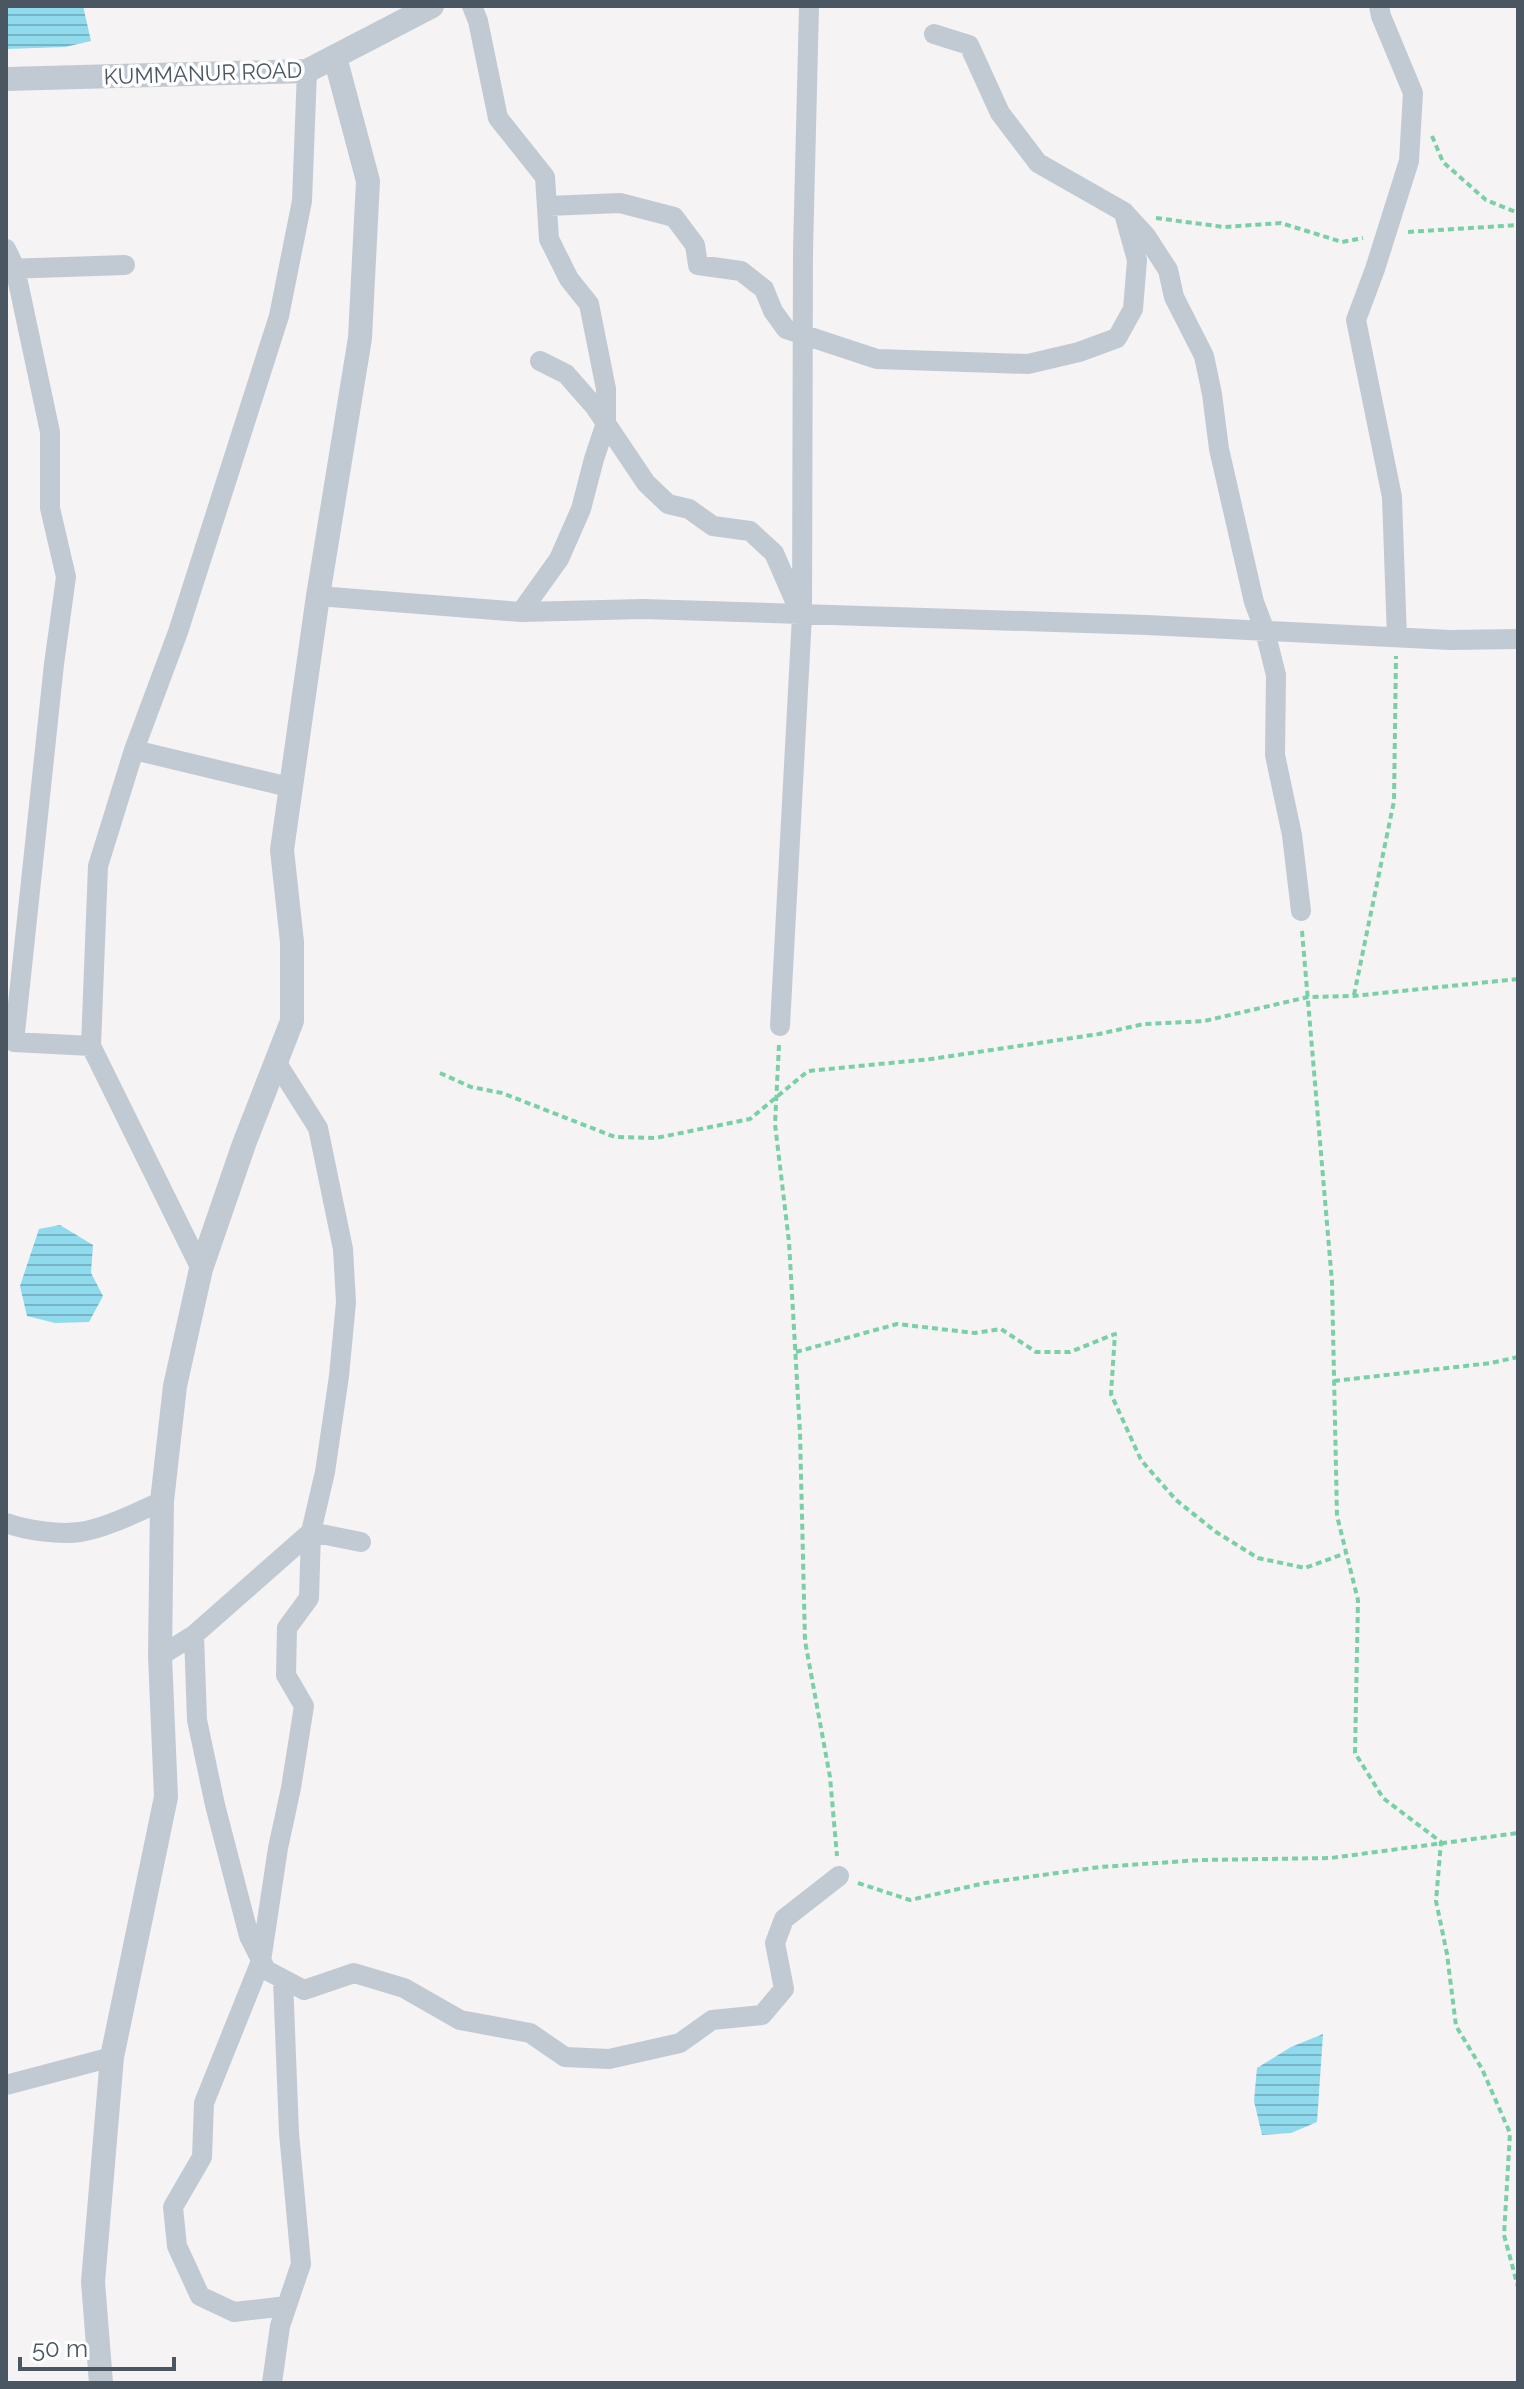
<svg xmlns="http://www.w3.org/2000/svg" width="1524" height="2389" font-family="Raleway,sans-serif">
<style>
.water{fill:url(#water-rules)}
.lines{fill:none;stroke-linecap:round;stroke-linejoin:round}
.path{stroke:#7ad0a6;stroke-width:4;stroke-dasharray:6 4;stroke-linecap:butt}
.minor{stroke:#c1cad2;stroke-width:20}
.tertiary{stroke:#c1cad2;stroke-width:24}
.labels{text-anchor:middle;stroke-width:7;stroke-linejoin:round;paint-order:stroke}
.street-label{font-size:22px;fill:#4a5661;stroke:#fff}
</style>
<defs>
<pattern id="water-rules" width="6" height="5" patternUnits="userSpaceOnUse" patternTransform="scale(2)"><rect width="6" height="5" fill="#90daee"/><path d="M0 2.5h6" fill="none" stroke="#78b4c4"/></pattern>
</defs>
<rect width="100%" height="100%" fill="#f5f3f3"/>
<path class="water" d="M6,6H83L91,41L65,47L6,49Z
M60,1225L93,1245L91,1273L103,1296L89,1322L55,1323L27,1316L20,1286L39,1229Z
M1323,2034L1317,2122L1291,2133L1262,2135L1254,2101L1257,2068L1291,2047Z"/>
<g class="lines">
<path class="path" d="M1432,136L1443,162L1486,200L1518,213
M1156,218L1224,227L1281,223L1342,242L1363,238
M1408,232L1518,225
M1302,931L1332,1282L1337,1516L1358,1600L1355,1753L1383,1798L1441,1842L1436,1901L1447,1954L1456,2026L1482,2069L1510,2133L1504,2235L1518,2287
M1354,995L1394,801L1396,656
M779,1045L775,1124L789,1242L800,1433L805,1641L830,1777L837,1856
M440,1073L471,1087L502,1093L615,1137L656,1138L750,1119L808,1071L931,1059L1099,1034L1144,1024L1204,1021L1308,997L1353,996L1518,979
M796,1352L897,1324L975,1333L1001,1329L1036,1352H1070L1115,1334L1111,1394L1141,1460L1176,1500L1216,1532L1258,1558L1305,1568L1346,1553
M1334,1381L1491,1363L1518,1357
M858,1883L910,1900L985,1883L1100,1867L1200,1860L1331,1858L1518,1833"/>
<path class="minor" d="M472,6L478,21L498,118L545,177L549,239L569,279L589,304L606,389V423L594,459L581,509L559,559L521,612
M1379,6L1381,16L1413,93L1409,161L1375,269L1356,320L1392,497L1397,638
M934,34L969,45L1000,113L1038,163L1124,212L1146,236L1168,270L1174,297L1204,356L1212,394L1219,449L1254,602L1265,631L1276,675L1275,755L1292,835L1301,911
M548,206L620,203L674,217L695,245L698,265L741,271L764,289L773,311L786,329L877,359L1028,364L1079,352L1117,338L1133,309L1137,260L1125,217
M6,249L15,268L50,432V508L66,577L54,664L14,1042L91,1046
M6,269L125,265
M540,361L566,374L595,407L646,483L668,504L689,509L713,526L750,531L774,553L798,608
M318,596L521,612L643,609L1147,625L1450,640L1518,639
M134,750L289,787
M780,1026L802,616L803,252L809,6
M275,1060L318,1128L343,1249L346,1302L339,1376L325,1472L311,1532L309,1598L287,1628L286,1675L304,1706L291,1788L278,1848L261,1961L204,2103L202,2157L173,2207L177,2246L200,2296L234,2312L287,2306
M201,1269L91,1046L98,866L134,750L178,632L279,316L302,201L307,71
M6,1523C25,1530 59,1535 80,1532C106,1528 138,1512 162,1501
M194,1635L197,1720L215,1805L249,1936L266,1970L304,1990L354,1973L404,1988L460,2020L530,2033L565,2057L609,2059L680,2043L712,2020L762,2015L784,1989L775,1943L784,1919L839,1876
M160,1656L194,1635L311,1532L361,1542
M6,2085L112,2057
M272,2383L280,2326L301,2264L289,2133L283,1979"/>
<path class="tertiary" d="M6,79L307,71L432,6
M101,2383L93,2282L112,2057L166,1797L160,1656L162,1501L175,1386L201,1269L244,1144L292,1021V942L282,850L318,596L360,338L368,181L335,57"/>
</g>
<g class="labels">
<g class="street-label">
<text transform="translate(203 73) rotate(-2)" y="8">KUMMANUR ROAD</text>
</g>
</g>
<rect width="1524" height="2389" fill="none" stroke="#4a5661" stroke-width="16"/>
<path d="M20 2357v12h154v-12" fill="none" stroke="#4a5661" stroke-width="4"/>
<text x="32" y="2357" font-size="24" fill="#4a5661" stroke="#ffffff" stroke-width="6" paint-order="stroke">50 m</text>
</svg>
